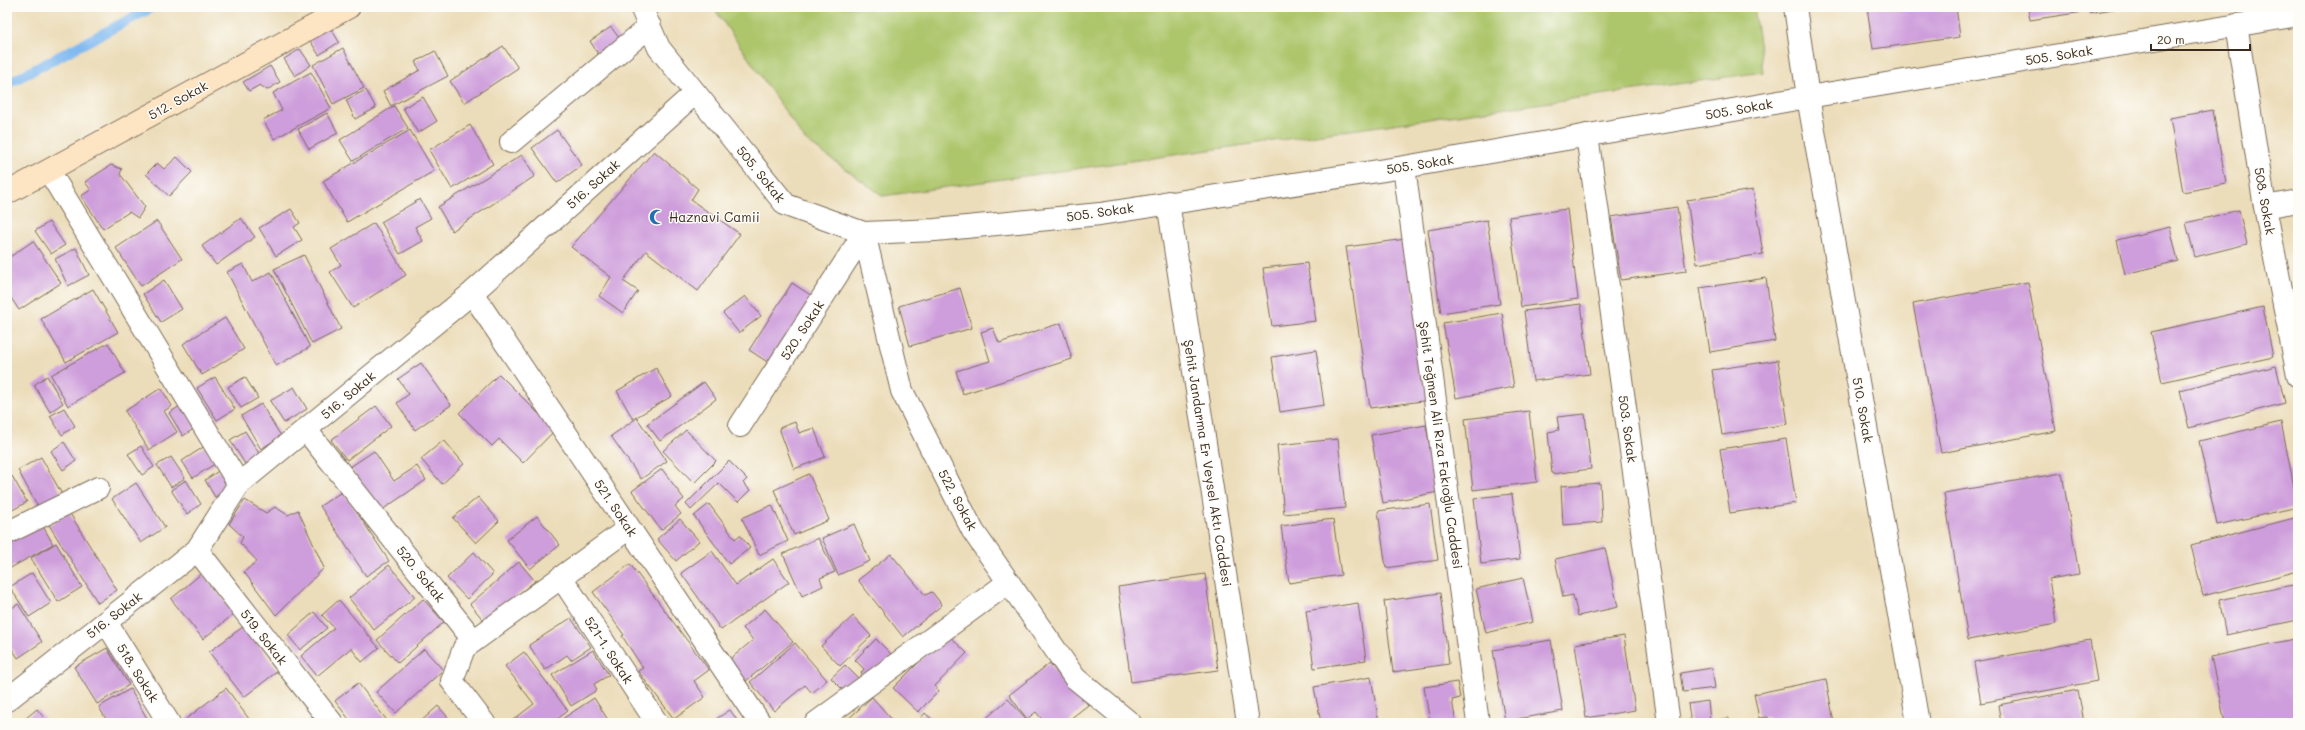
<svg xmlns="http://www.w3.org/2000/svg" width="2305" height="730" font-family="Mali,sans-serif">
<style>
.green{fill:#adc66c;stroke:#747845}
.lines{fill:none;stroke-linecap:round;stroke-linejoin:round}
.stream{stroke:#80b9f1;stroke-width:10}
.building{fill:#ce9ddb}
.street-casing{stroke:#796955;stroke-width:24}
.secondary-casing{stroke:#796955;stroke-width:24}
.street{stroke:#fff;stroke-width:22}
.secondary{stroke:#fde5c4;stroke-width:22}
.labels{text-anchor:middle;stroke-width:3;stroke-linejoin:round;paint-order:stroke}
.street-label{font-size:13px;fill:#3b2a1e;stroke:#fdfcf7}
.poi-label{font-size:13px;fill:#3b2a1e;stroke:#fdfcf7;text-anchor:start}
</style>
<rect width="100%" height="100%" fill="#fdfcf7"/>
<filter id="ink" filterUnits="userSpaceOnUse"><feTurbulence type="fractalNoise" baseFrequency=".025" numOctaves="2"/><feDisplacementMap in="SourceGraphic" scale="8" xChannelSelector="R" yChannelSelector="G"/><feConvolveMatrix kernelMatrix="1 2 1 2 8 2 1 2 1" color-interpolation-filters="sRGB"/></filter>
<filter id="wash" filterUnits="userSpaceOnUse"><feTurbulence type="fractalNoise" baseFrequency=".012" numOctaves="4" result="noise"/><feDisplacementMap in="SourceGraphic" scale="16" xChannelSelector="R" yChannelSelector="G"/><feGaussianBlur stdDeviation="0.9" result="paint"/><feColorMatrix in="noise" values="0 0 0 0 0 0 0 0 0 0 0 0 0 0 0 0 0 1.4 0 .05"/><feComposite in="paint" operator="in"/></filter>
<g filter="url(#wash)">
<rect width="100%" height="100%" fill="#ecddba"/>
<path class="green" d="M713,7H1754L1763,72L883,196L805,140Z"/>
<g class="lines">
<path class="stream" d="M7,84L153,7"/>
</g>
<g id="blocks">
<path class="building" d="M1867,7H1956L1960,37L1873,49Z
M2028,7H2082L2083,12L2030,20Z
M2088,7H2119V8L2089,13Z
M329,25L339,42L319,55L309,39Z
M611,27L622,42L600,57L590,41Z
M503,46L518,68L464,103L450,81Z
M343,48L364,88L333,104L313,65Z
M300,49L311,65L295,76L284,59Z
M435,51L448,76L391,106L383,91L420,70L415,62Z
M270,66L280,82L267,90L260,85L249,91L243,82Z
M311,72L331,108L274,139L263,120L282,110L273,93Z
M366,90L376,108L355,119L346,100Z
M423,97L437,121L418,133L403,108Z
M394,106L408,128L353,161L340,140Z
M2213,110L2226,184L2183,192L2170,118Z
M327,113L338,133L309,149L298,129Z
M470,125L493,164L452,189L429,150Z
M410,130L434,171L347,222L323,181Z
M557,130L582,165L557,183L532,148Z
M654,151L698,189L691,200L740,234L698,291L646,251L623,281L638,291L623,313L599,296L611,277L571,247Z
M522,155L535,176L452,231L438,207Z
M177,157L192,172L169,196L146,174L157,163L164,169Z
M111,165L122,169L120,174L145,207L138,218L129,212L103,229L81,196L91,190L85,182Z
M1753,190L1763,254L1697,264L1687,200Z
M420,199L431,218L415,227L423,241L400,254L381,222Z
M1677,207L1686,271L1621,280L1611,217Z
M291,209L300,223L294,227L302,240L276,256L259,228Z
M1567,209L1578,299L1521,307L1509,217Z
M2239,210L2247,244L2195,257L2186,223Z
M241,218L255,237L216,265L202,246Z
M1487,220L1500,304L1441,313L1428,230Z
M157,221L182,259L141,286L116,248Z
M49,222L65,245L51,254L35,231Z
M374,223L406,275L353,308L330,272L341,265L331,249Z
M2170,227L2178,261L2125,274L2117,240Z
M1406,239L1430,400L1370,408L1346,247Z
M33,241L61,283L19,310L7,292V259Z
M76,248L89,275L68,286L55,259Z
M304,255L341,329L312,344L274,269Z
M1307,263L1316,321L1272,326L1263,268Z
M243,264L252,282L271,272L310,347L276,366L227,272Z
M1766,278L1775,341L1710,352L1700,288Z
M164,280L182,309L161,322L143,294Z
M2028,282L2056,431L1941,453L1913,304Z
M792,283L815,298L772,365L749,350Z
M960,288L972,328L910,346L899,306Z
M93,289L118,332L66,362L41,319Z
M745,296L761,316L739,333L723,313Z
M1581,304L1590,374L1533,381L1524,311Z
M2263,307L2273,357L2162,382L2151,332Z
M1502,313L1514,387L1456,398L1443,323Z
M225,318L244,349L202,375L183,344Z
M1061,323L1072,359L963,394L956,371L990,361L981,332L993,328L999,343Z
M108,343L125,373L68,406L51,375Z
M1316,350L1324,405L1280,412L1272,357Z
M1778,360L1788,424L1722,435L1712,370Z
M421,363L451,405L415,430L397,403L409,394L398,379Z
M2276,366L2285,403L2189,428L2180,390Z
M656,368L672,396L633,419L617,391Z
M499,374L555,430L523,463L499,439L492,446L459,413Z
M47,376L63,403L50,412L34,385Z
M215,377L235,409L217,420L197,388Z
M245,377L258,398L241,408L228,387Z
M704,382L716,399L660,441L647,424Z
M294,387L307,409L284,423L270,401Z
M161,388L172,406L164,411L177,432L149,450L125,411Z
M183,404L198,426L183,436L169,413Z
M261,404L281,436L261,449L241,416Z
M376,406L391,426L347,460L331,440Z
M64,408L75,426L62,435L50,416Z
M1529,411L1537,482L1473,490L1465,419Z
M1585,414L1591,469L1552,474L1548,432L1559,430L1557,417Z
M637,418L667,461L641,479L611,436Z
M795,422L799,433L814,428L825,457L794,469L779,428Z
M2281,422L2298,507L2217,525L2199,441Z
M1426,425L1438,492L1383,503L1371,435Z
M686,430L716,461L694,483L663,451Z
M245,431L260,455L245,464L230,440Z
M1338,439L1345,508L1284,514L1277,445Z
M1786,439L1796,503L1730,513L1720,449Z
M444,440L464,464L442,484L421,459Z
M64,442L76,461L63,470L51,451Z
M141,446L154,467L142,475L128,454Z
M205,446L216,463L193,478L182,461Z
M374,451L394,481L417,466L426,480L379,512L350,467Z
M41,457L63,496L39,509L18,470Z
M171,457L185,478L171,487L157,465Z
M729,461L747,479L743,483L750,490L738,502L719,483L691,510L686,504Z
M662,469L684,499L675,506L681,514L661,530L632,491Z
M220,470L230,487L215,497L205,480Z
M2062,473L2079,574L2049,579L2056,624L1968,640L1944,493Z
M809,474L829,520L794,535L774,490Z
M12,476L27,502L7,513V479Z
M186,480L201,504L187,514L171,490Z
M136,483L165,527L141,543L112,499Z
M1600,483L1602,522L1563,525L1561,486Z
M343,491L389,561L366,576L320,506Z
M1512,494L1520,559L1481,564L1474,498Z
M478,497L499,521L476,543L453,518Z
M245,500L266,513L275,507L288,515L298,510L324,568L276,615L244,572L257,561L240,543L243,537L229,524Z
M709,504L735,539L740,535L750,548L729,564L694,516Z
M1430,504L1438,560L1386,568L1378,511Z
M772,505L788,541L759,555L742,518Z
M69,512L117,590L98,603L49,525Z
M537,516L560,545L530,569L507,540Z
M2298,517V571L2203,596L2191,545Z
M680,519L699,541L676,561L657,539Z
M1333,519L1341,575L1289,583L1281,526Z
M40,521L53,544L7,570V539Z
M854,524L870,561L838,575L822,538Z
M818,538L835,572L820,578L823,586L802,596L783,554Z
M56,543L82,587L58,602L31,558Z
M1605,548L1618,607L1578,616L1573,595L1563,597L1555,559Z
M712,551L736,585L773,559L789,582L721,630L681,573Z
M474,552L493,574L467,599L447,578Z
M891,554L925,595L932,592L942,605L903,637L858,580Z
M519,562L535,581L485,622L470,604Z
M630,564L709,670L694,681L705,697L674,719L638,671L643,668L622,636L624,635L593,592Z
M389,565L415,597L374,630L349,598Z
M32,573L51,603L29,617L10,587Z
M202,573L235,613L203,639L171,599Z
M1205,574L1218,670L1131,682L1118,587Z
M1523,578L1533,622L1486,633L1476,589Z
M2298,584V620L2226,635L2219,600Z
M1440,593L1449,664L1393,672L1384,601Z
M423,599L444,622L398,663L377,640Z
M339,600L379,648L362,662L351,648L317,676L301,656L334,628L322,615Z
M1358,603L1366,660L1314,668L1306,611Z
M18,604L42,642L18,658L7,641V611Z
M765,609L793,642L746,681L729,660L753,640L743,628Z
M314,612L327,628L300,650L288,635Z
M853,616L871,636L840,666L821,646Z
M571,618L591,647L571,660L567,655L545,670L529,645Z
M244,626L278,671L244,697L209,652Z
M947,634L967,653L935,686L939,691L918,712L893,688Z
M1624,636L1635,710L1586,718L1575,644Z
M2298,638V723H2225L2211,657Z
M876,639L894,657L870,682L861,673L864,669L855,660Z
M1551,640L1563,711L1505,721L1493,650Z
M2090,640L2097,681L1981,703L1974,662Z
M795,643L827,680L812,693L805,685L774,711L750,682Z
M107,648L129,685L97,704L74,667Z
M424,649L443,670L396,713L376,692Z
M593,650L609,675L594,684L597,690L571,706L552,675Z
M524,652L568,711L552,723H509L534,704L505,666Z
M1050,663L1061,678L1065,674L1088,705L1065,723H1045L1036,712L1027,719L1009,695Z
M845,665L860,680L846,693L831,678Z
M1712,668L1715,688L1683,692L1680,673Z
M1371,677L1379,723H1321L1314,687Z
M1826,679L1834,723H1769L1768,717L1759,718L1754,694Z
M1457,682L1460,698L1452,700L1456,723H1430L1424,687Z
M358,683L389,723H352L335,701Z
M226,688L252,723H189L186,719Z
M130,689L148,720L144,723H108L99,707Z
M2078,690L2084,723H2001L1998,705Z
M872,697L895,723H844Z
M594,698L610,723H556Z
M1008,699L1029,722L981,723Z
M1708,701L1710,721L1729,718V723H1691L1688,704Z
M438,706L453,723H419Z
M37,709L48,723H20Z
M730,710L739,723H715L713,721Z
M925,713L936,723H917Z"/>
</g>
</g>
<g filter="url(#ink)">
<use href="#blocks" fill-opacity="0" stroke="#796955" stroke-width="1"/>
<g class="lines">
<defs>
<path id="street" d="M641,7L659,48L786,205L864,233L935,230L1100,214L1404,167L1808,97L2298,15
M1795,7L1808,97L1918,723
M2236,25L2265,207L2298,376
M1587,135L1669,723
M511,142L650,26
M1404,167L1478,723
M49,171L239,484
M1168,202L1248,723
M2265,207L2298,201
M864,233L902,391L973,531L1075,678L1130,723
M472,293L760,723
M740,426L864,233
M306,430L474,641
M7,533L98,488
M197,550L332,723
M561,577L657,723
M106,622L169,723
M7,700L197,550L239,484L472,293L695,93
M484,723L452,681L464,648L629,528
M816,723L1009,582"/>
<path id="secondary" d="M7,193L349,7"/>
</defs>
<use href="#street" class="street-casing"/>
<use href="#secondary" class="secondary-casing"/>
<use href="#street" class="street"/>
<use href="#secondary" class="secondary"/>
</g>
</g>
<defs>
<symbol id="mosque-bare" viewBox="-9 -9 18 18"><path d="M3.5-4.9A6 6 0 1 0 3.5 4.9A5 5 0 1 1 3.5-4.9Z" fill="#1f6fb2" stroke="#fdfcf7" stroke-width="2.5" paint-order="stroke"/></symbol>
</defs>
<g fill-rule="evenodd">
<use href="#mosque-bare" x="646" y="206" width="22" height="22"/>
</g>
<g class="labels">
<g class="street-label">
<text transform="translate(2059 55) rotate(-9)" y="5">505. Sokak</text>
<text transform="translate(178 100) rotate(-29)" y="5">512. Sokak</text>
<text transform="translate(1739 109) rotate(-10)" y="5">505. Sokak</text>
<text transform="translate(1420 164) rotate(-9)" y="5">505. Sokak</text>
<text transform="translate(761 174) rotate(51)" y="5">505. Sokak</text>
<text transform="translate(593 184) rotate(-42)" y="5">516. Sokak</text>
<text transform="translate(2265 201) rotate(80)" y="5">508. Sokak</text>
<text transform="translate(1100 212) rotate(-8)" y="5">505. Sokak</text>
<text transform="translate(802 330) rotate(-57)" y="5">520. Sokak</text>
<text transform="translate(348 395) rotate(-40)" y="5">516. Sokak</text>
<text transform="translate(1863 410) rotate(80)" y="5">510. Sokak</text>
<text transform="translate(1628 429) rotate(82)" y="5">503. Sokak</text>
<text transform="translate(1441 445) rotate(82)" y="5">Şehit Teğmen Ali Rıza Fakıoğlu Caddesi</text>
<text transform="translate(1208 463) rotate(81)" y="5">Şehit Jandarma Er Veysel Aktı Caddesi</text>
<text transform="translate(958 500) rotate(62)" y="5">522. Sokak</text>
<text transform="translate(616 508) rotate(56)" y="5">521. Sokak</text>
<text transform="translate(421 574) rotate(51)" y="5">520. Sokak</text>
<text transform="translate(114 615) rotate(-38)" y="5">516. Sokak</text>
<text transform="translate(264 637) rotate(52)" y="5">519. Sokak</text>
<text transform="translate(609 650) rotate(57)" y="5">521-1. Sokak</text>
<text transform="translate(138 673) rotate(58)" y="5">518. Sokak</text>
</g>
<g class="poi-label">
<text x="669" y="222">Haznavi Camii</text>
</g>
</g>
<rect width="2305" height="730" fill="none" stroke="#fdfcf7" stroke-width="24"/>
<path d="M2151 44v6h99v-6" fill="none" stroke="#3b2a1e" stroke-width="2"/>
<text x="2157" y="44" font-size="12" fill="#3b2a1e" stroke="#fdfcf7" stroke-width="3" paint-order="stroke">20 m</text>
</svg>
